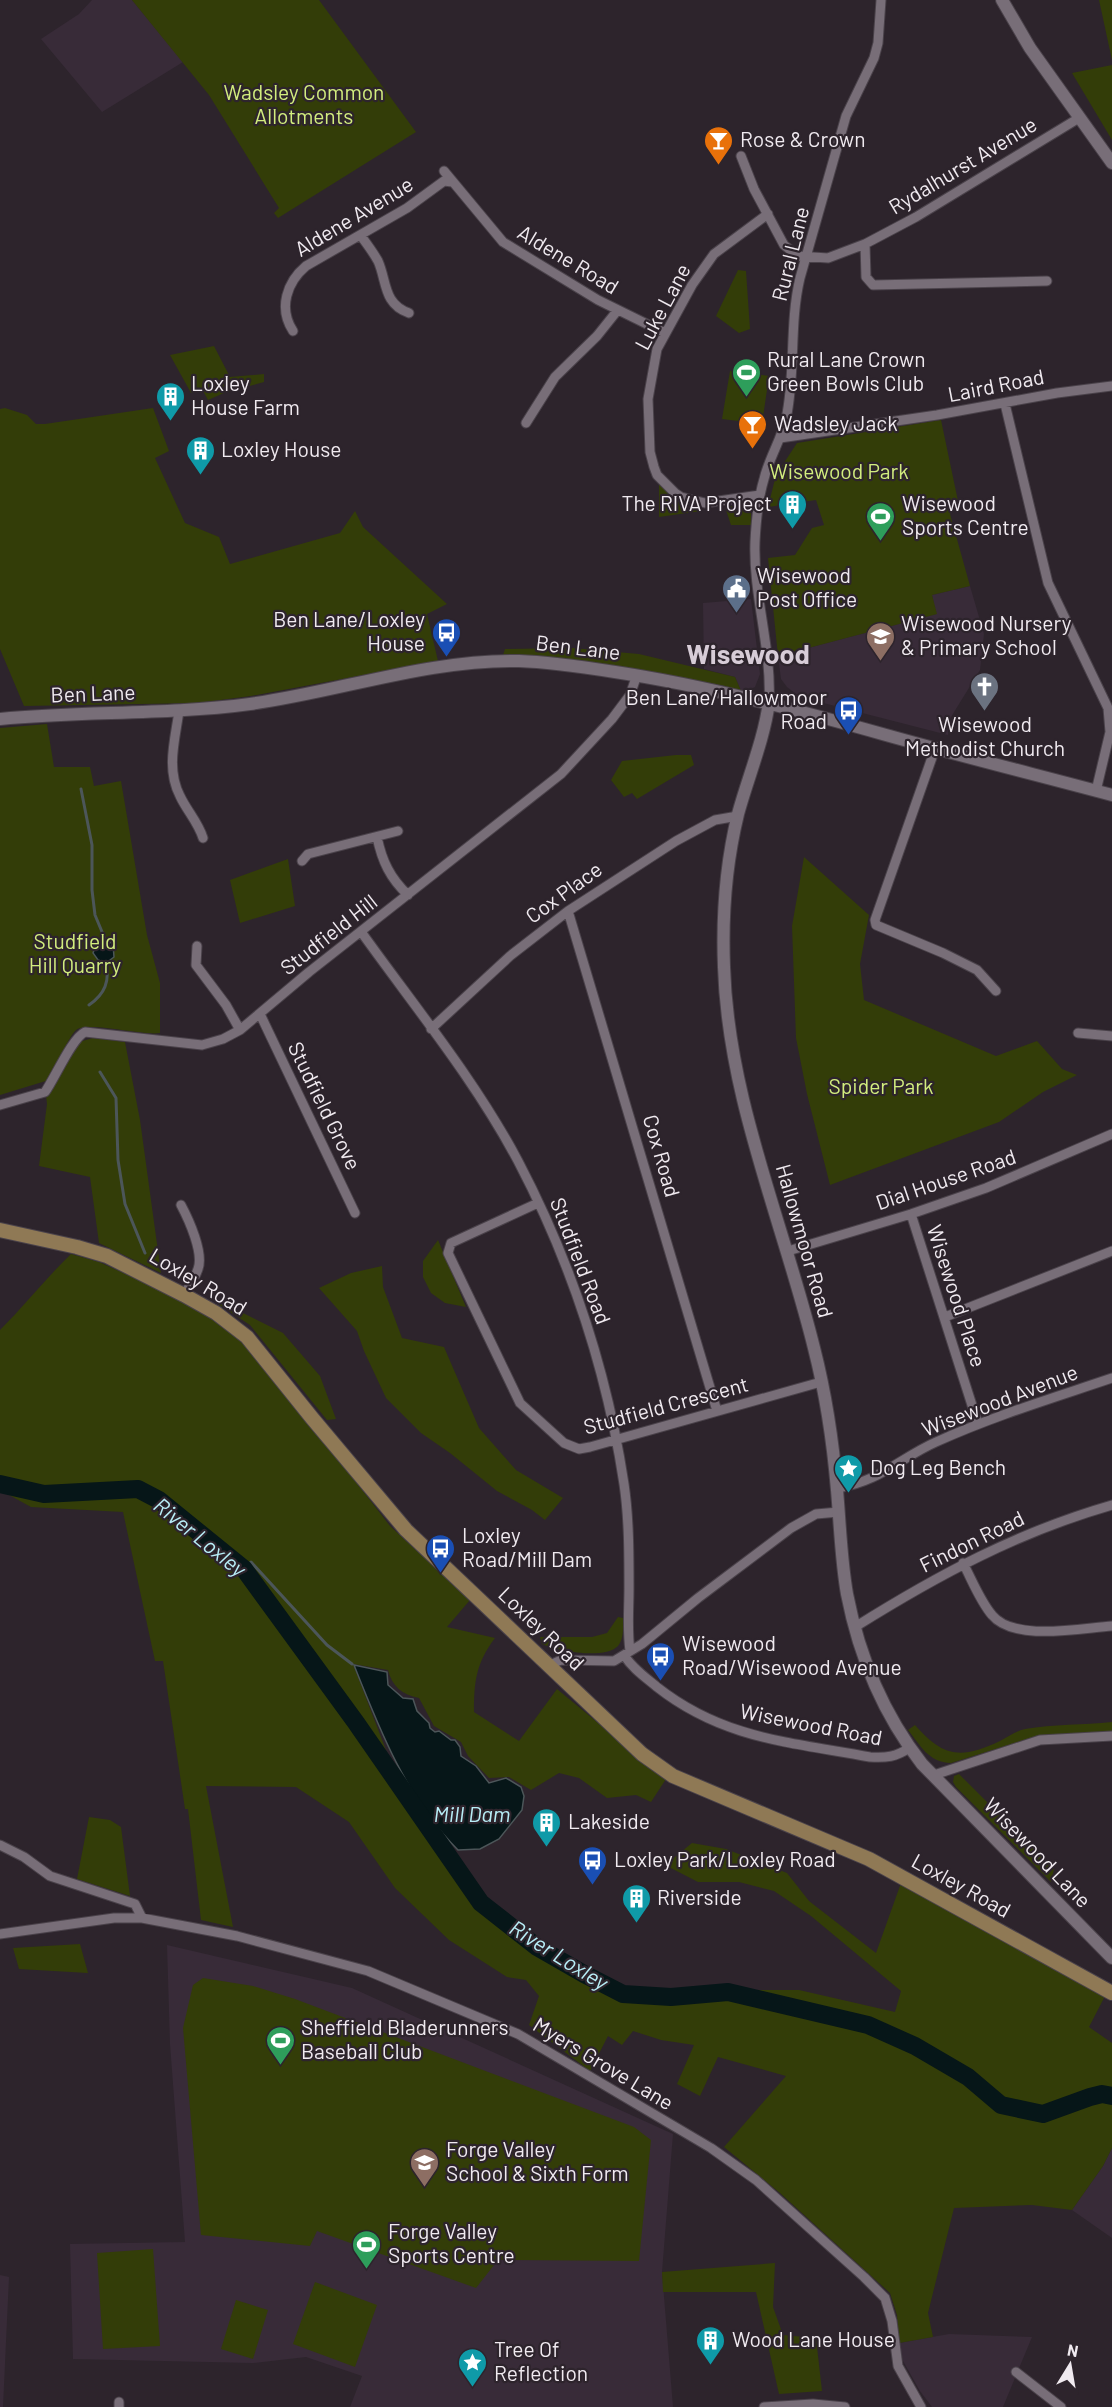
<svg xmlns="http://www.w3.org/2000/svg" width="1112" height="2407" font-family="Barlow,sans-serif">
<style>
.built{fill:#382b38}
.green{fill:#333d08}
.water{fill:#061618;stroke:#4c5659;stroke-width:1.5}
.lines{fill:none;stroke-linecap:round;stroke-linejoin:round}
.stream{stroke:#4c5659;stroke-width:3}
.river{stroke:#061618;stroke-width:18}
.minor-casing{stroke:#4a424a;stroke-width:11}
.tertiary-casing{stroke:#4a424a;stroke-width:14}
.secondary-casing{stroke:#4a424a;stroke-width:16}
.minor{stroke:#786e78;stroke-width:9}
.tertiary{stroke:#786e78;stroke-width:12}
.secondary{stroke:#8f7955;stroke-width:14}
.labels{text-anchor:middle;stroke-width:4.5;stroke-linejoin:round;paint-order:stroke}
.park-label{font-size:21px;fill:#d2ed7e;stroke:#2d242c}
.poi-label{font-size:21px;fill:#f0eaf0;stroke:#2d242c;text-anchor:start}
.street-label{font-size:21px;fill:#f0eaf0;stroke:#2d242c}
.water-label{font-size:22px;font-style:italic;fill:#b8eef7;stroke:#2d242c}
.district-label{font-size:27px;font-weight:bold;fill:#d7ccd7;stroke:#2d242c}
</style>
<rect width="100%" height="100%" fill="#2d242c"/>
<path class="built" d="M92,0H132L183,62L102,112L41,39L79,14Z
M970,586L984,634L980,670L951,717L948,735L800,697L787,687L781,679L778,656L936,614L932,595Z
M751,599L760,674L755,687L742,693L735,677L704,669L703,603Z
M167,1945L352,1988L673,2134L662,2272L673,2407H350L362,2376L306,2357L253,2363L73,2359L70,2244L185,2242L170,2044Z
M1112,2148V2238L1072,2210L1103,2166Z
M0,2275L9,2277L3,2407H0Z
M949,2334L1032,2337L1003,2407H932L920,2391L903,2361L899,2343Z"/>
<path class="green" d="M132,0H319L416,132L278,218L274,213L279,208L209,95Z
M1099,0H1112V60Z
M1112,65V140L1072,73Z
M738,270L746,271L750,329L739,333L716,316Z
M214,346L230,377L264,374V382L224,393L208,400L202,389L191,393L170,355Z
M730,371L769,376L762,424L722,419Z
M5,408L27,415L36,424H45L153,408L169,451L155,458L185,523L219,537L230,564L340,533L355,511L363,527L447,604L427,614L438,661L251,696L197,703L24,706L0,649V409Z
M941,420L958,501L950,514L970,586L932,595L937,614L778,656L768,558L795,555L812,528L824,525L816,500L768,507L776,475L797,443Z
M659,484L673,498L701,511L659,517Z
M747,504L751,508V525H731L725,507Z
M572,648L639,654L735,677L742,693L725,686L631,669L502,658L505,649Z
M47,724L54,767H90L94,786L121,781L147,935L160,983V1033C142,1036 88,1021 76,1030C69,1036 54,1070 49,1080L0,1095V728Z
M676,755H691L694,765L637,799L632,793L624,797L611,780L622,761Z
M804,857L869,915L860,964L864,1000L996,1056L1037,1041L1062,1069L1077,1075L1043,1092L999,1122L830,1185L807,1094L796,1038L792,926Z
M288,859L295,906L240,923L230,880Z
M93,1038L125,1042L140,1120L161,1273L99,1243L90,1177L39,1166L47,1104L46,1095L79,1042Z
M438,1240L466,1307L445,1303L431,1293L423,1277V1261Z
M71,1254L99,1262L139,1280L204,1313L242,1341L312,1425L390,1526L470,1600L447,1627L495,1638C476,1663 474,1682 474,1712L519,1741L557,1689L666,1779L651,1802L636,1795L607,1798L579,1778L559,1773L531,1790L509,1777L489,1778L468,1756L461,1742L434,1726L419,1698C402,1695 392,1686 388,1670L353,1664L394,1771L444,1845L469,1872L480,1899L542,1950L575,1971L665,1998L700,1997L732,1990H799L895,2012L901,1991L811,1916L774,1891L739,1882H698L665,1865L692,1843L726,1849L787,1873L809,1901L876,1953L901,1883L1105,1996L1089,2027L1112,2043V2148L1103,2166L1072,2210L1032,2205L954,2208L928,2313L933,2337L899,2343L897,2315L890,2293L780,2193L724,2147L786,2076L718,2057L700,2096L677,2084L694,2045L661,2040L633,2031L622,2045L608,2036L590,2071L529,2025L539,1996L526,1980L507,1977L449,1940L395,1888L349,1822L296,1787L206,1786L233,1927L201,1920L188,1809H185L163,1661H155L123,1512L31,1507L0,1490V1330C25,1305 46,1278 71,1254Z
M382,1266L383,1287L402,1338L444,1347L479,1428L516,1470L563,1498L545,1520L532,1510L497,1491L450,1453L421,1433L386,1398L364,1351L357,1331L319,1288L351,1273Z
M221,1302L283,1333L320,1376L336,1419L327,1420L250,1325L218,1304Z
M618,1617L623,1618C623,1628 624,1639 618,1646C604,1660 558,1651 542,1644L540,1637H592L607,1633Z
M1112,1722V1732L1037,1736L951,1763C928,1762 921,1746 908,1730L915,1725C944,1758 961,1759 1000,1741C1008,1737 1016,1731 1025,1729C1053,1724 1084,1725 1112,1722Z
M959,1774L1054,1869L1051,1882L956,1787L953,1782L954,1776Z
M89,1817L110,1820L121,1827L130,1896L77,1879Z
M80,1944L88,1973L19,1969L13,1948Z
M203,1978L253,1986L295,1999L634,2127L651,2140L639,2261L498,2260L476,2288L317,2231L310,2246L201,2235L183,2028L193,1985Z
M153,2249L160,2346L103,2349L97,2253Z
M775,2263L773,2307L783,2335L816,2338L822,2391L779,2394L756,2292H663L662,2272Z
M315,2282L377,2305L355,2367L293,2344Z
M236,2300L268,2310L253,2359L221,2349Z"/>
<path class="water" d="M105,939L113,944L114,957L106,963L98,960L93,953L96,945Z
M354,1665L387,1672L388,1685L403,1698L413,1699L417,1711L429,1723L430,1728L435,1732L439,1731L451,1740H455L460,1747L461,1756L476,1766L489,1783L506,1778L521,1787L524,1796L522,1810L499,1839L480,1849L458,1850C407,1799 380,1731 354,1665Z"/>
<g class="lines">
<path class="stream" d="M81,789L92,845V890L95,915L105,939
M89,1005C105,994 110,981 106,963
M100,1072L116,1098L118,1160L125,1204L145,1253
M244,1569L251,1562L327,1645L352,1664
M448,1858L454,1853"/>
<path class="river" d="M0,1484L44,1494L138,1489L159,1500L244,1569L357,1724L481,1903L537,1947L584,1974L623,1994L671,1997L728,1992L868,2025L915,2046L968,2077L1001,2105L1043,2114L1090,2097L1102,2094L1112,2096"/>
<defs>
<path id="minor" d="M741,156L754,189L784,245L798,256L828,258L865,244L916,217L1079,118
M444,171L503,242L598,300L665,333
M361,236C367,244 373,252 378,261C387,281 383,304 409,313
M865,244L866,277L873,285L1047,281
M293,331C278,308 287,282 306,266L407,208L444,181L452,182
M1005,404L1048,583L1108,708L1110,732L1096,791
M526,423L555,377L597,336L617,311
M780,438L937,415L1057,393L1112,386
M760,495L705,503L681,497L675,493L657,475L654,467L650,452L648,399L657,349L692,285L714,254L768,214
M769,702C772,648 753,596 755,542C756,521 758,499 764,479C769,458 781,440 786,419C796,373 789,324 800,278L846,116L874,58L878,43L881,0
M179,711C175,740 166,769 180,796C187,811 198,822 203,838
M935,749L875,920L876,925L943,953L977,970L996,991
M377,837C382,861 390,878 408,895
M302,861L308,854L398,831
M568,911L717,1411
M362,933C415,1007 475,1080 518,1161C571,1262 607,1372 624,1484C629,1518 629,1553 629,1588C629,1609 627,1630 630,1651
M197,946L196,965L226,1005L240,1030
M260,1014L355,1213
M431,1029L510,956L568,911L676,841L715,820L738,816
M1078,1033L1112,1036
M0,1105L45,1092C55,1078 72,1038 85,1032L202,1045L223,1039L240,1030L309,972L561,774L612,719L630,695L637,675
M538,1203L451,1243L448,1253L520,1403L564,1443L579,1449L590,1447L821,1382
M181,1205C189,1220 204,1253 198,1269C195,1278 189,1287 184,1295
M911,1214L978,1424
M788,1251L911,1214L986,1188L1112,1134
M945,1317L1112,1251
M837,1488C879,1482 900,1458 936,1442C993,1416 1053,1398 1112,1378
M963,1563C972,1580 980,1601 992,1615C1014,1642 1081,1628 1112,1626
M855,1627C938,1575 1018,1532 1112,1505
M624,1655C632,1668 645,1677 657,1687C723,1739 790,1742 870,1757C886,1758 896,1757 909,1748
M550,1665L561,1660L614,1661L642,1644L698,1598L791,1528L816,1514L839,1512
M934,1775L1040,1740L1112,1736
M0,1845L24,1857L50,1876L135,1904L142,1918
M0,1934L114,1918H142L237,1936L368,1971L518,2034L711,2148L756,2180L864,2277L885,2298L892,2321L898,2366L921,2407
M1016,2372L1061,2407
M119,2402V2407
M764,2407L813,2404L845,2407"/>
<path id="tertiary" d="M1002,0L1030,48L1112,163
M769,702C764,740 748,777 738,814C726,863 722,916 724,967C728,1098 783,1222 814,1348C826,1395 833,1442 837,1490C840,1524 841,1560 847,1594C859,1656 884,1715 922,1764L1112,1958
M0,719C83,711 167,715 250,704C338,692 429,659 519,661C551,662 583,667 615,672C707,686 797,710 886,735C961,756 1037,775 1112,795"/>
<path id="secondary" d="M0,1230L77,1247L107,1256L184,1295L216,1313L247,1337L312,1418L406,1530L642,1754L673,1776L869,1859L1112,1993"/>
</defs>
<use href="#minor" class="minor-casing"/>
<use href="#tertiary" class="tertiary-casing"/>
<use href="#secondary" class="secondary-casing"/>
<use href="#minor" class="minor"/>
<use href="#tertiary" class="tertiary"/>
<use href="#secondary" class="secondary"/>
</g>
<defs>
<symbol id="bar-pin" viewBox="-11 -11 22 30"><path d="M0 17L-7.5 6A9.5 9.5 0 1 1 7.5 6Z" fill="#e8710a" stroke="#2d242c"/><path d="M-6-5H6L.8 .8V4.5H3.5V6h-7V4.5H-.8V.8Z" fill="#fff"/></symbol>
<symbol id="stadium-pin" viewBox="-11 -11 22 30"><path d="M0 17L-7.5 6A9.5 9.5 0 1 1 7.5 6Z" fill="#2e9e5b" stroke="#2d242c"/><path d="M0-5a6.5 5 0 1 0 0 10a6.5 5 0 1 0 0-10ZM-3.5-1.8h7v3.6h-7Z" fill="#fff"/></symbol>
<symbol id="building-pin" viewBox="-11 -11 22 30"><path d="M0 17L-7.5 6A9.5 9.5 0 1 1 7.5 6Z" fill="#0f9aa8" stroke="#2d242c"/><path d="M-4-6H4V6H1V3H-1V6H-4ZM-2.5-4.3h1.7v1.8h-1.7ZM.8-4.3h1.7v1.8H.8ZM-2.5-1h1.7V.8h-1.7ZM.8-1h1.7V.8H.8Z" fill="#fff"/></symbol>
<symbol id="civic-pin" viewBox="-11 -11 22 30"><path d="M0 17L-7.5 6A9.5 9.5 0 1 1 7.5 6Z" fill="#5c6f8a" stroke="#2d242c"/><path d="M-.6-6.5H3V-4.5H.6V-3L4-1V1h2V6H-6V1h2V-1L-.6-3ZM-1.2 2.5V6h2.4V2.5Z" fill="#fff"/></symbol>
<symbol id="bus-pin" viewBox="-11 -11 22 30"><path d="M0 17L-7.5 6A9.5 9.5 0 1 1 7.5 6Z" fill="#1a4fb4" stroke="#2d242c"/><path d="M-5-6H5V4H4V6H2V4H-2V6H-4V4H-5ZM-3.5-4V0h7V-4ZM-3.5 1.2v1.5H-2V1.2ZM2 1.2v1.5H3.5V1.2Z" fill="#fff"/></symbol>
<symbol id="school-pin" viewBox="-11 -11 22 30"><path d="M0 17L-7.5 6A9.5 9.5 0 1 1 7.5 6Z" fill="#8d6e63" stroke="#2d242c"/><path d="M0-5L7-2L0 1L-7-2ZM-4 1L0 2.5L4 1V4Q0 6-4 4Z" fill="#fff"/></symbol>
<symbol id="church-pin" viewBox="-11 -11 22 30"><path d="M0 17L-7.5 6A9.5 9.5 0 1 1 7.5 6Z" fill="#6b7280" stroke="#2d242c"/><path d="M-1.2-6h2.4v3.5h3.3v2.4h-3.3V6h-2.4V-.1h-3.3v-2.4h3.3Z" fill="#fff"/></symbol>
<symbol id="sight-pin" viewBox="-11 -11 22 30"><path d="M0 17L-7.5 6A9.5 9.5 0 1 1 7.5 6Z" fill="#0f9aa8" stroke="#2d242c"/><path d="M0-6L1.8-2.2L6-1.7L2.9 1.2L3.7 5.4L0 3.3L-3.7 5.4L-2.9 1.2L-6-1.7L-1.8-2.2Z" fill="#fff"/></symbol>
</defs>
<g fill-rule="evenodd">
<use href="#bar-pin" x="702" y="124" width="33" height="45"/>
<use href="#stadium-pin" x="730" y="356" width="33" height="45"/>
<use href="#building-pin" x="154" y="380" width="33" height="45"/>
<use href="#bar-pin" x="736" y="408" width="33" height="45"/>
<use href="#building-pin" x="184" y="434" width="33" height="45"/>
<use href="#building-pin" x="776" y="488" width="33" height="45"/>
<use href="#stadium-pin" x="864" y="500" width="33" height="45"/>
<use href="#civic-pin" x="720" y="572" width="33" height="45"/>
<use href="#bus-pin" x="430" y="616" width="33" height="45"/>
<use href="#school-pin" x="864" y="620" width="33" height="45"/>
<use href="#church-pin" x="968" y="670" width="33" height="45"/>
<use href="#bus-pin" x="832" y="694" width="33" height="45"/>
<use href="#sight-pin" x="832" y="1452" width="33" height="45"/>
<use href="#bus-pin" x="424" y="1532" width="33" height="45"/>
<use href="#bus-pin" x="644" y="1640" width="33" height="45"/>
<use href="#building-pin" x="530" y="1806" width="33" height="45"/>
<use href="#bus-pin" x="576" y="1844" width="33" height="45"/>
<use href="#building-pin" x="620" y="1882" width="33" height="45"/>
<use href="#stadium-pin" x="264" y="2024" width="33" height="45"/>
<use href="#school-pin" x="408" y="2146" width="33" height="45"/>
<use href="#stadium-pin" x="350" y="2228" width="33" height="45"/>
<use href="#building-pin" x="694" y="2324" width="33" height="45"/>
<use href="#sight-pin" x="456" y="2346" width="33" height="45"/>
</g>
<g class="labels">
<g class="park-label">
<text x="304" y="100">Wadsley Common<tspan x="304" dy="24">Allotments</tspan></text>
<text x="839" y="479">Wisewood Park</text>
<text x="75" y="949">Studfield<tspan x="75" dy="24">Hill Quarry</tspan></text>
<text x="881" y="1094">Spider Park</text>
</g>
<g class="poi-label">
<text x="740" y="147">Rose &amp; Crown</text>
<text x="767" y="367">Rural Lane Crown<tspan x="767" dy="24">Green Bowls Club</tspan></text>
<text x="191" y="391">Loxley<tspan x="191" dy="24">House Farm</tspan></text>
<text x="774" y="431">Wadsley Jack</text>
<text x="221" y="457">Loxley House</text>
<text x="772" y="511" text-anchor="end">The RIVA Project</text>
<text x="902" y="511">Wisewood<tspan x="902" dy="24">Sports Centre</tspan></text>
<text x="757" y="583">Wisewood<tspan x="757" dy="24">Post Office</tspan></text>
<text x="425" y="627" text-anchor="end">Ben Lane/Loxley<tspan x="425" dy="24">House</tspan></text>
<text x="901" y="631">Wisewood Nursery<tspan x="901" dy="24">&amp; Primary School</tspan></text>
<text x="827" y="705" text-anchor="end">Ben Lane/Hallowmoor<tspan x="827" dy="24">Road</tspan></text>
<text x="985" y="732" text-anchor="middle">Wisewood<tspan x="985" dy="24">Methodist Church</tspan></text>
<text x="870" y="1475">Dog Leg Bench</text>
<text x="462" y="1543">Loxley<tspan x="462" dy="24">Road/Mill Dam</tspan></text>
<text x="682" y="1651">Wisewood<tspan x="682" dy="24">Road/Wisewood Avenue</tspan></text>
<text x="568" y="1829">Lakeside</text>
<text x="614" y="1867">Loxley Park/Loxley Road</text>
<text x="657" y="1905">Riverside</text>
<text x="301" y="2035">Sheffield Bladerunners<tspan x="301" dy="24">Baseball Club</tspan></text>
<text x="446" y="2157">Forge Valley<tspan x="446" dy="24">School &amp; Sixth Form</tspan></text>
<text x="388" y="2239">Forge Valley<tspan x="388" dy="24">Sports Centre</tspan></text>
<text x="732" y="2347">Wood Lane House</text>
<text x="494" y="2357">Tree Of<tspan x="494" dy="24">Reflection</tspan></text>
</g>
<g class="street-label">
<text transform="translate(963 166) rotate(-31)" y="7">Rydalhurst Avenue</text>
<text transform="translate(354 217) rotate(-31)" y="7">Aldene Avenue</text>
<text transform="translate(791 254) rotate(-76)" y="7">Rural Lane</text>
<text transform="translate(568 260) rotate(31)" y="7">Aldene Road</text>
<text transform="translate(663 307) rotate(-62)" y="7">Luke Lane</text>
<text transform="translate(996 386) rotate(-11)" y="7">Laird Road</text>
<text transform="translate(578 648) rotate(7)" y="7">Ben Lane</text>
<text transform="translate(93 694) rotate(-2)" y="7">Ben Lane</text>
<text transform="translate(564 893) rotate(-36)" y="7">Cox Place</text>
<text transform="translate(329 935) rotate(-38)" y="7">Studfield Hill</text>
<text transform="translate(324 1106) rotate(64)" y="7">Studfield Grove</text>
<text transform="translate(661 1156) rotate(74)" y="7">Cox Road</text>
<text transform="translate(946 1180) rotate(-19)" y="7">Dial House Road</text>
<text transform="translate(804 1241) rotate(74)" y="7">Hallowmoor Road</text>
<text transform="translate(580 1261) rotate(69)" y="7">Studfield Road</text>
<text transform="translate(198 1282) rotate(31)" y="7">Loxley Road</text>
<text transform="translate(956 1296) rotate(72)" y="7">Wisewood Place</text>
<text transform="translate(1000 1401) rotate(-21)" y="7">Wisewood Avenue</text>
<text transform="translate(666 1406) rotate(-15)" y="7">Studfield Crescent</text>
<text transform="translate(972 1542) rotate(-26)" y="7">Findon Road</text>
<text transform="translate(541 1629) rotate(44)" y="7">Loxley Road</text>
<text transform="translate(811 1725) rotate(11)" y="7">Wisewood Road</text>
<text transform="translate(1037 1853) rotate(46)" y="7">Wisewood Lane</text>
<text transform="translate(961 1886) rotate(29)" y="7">Loxley Road</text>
<text transform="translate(603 2064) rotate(31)" y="7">Myers Grove Lane</text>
</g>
<g class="water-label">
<text transform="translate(200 1537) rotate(39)" y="8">River Loxley</text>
<text x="472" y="1822">Mill Dam</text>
<text transform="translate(559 1955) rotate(32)" y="8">River Loxley</text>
</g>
<g class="district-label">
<text x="748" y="664">Wisewood</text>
</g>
</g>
<g transform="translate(1070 2365) rotate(11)" stroke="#2d242c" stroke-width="4.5" paint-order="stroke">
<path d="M0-4.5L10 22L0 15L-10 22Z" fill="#f0eaf0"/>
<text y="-9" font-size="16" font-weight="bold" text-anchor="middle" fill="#f0eaf0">N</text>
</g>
</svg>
